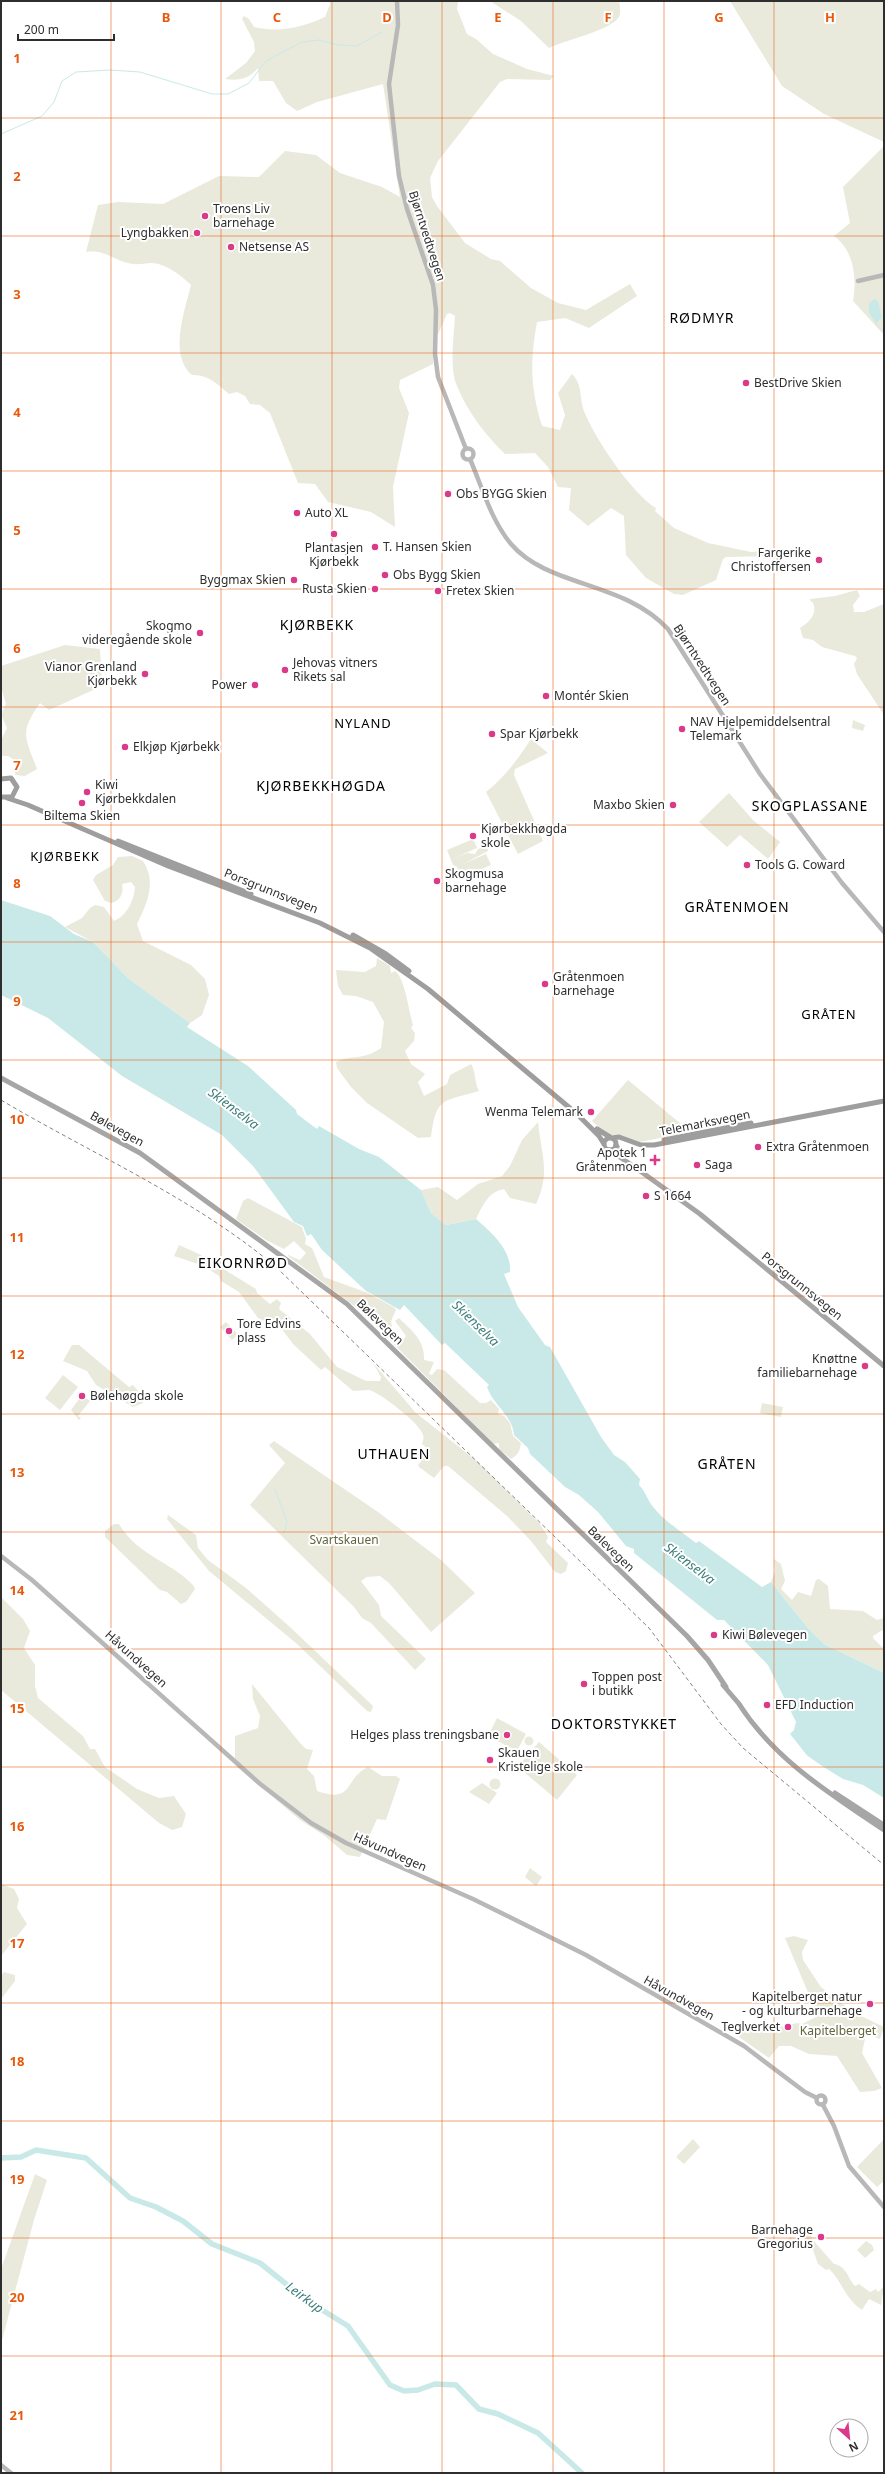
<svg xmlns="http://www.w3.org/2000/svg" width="885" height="2474" font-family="'Noto Sans',sans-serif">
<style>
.green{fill:#e9eadc}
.water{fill:#c9e9e8}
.pier{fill:#fff}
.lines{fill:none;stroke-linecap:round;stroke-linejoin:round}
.stream{stroke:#c9e9e8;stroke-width:1}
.river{stroke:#c9e9e8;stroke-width:5.5}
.secondary{stroke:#b8b8b8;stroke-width:4.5}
.primary{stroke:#a6a6a6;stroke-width:5}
.trunk{stroke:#9e9e9e;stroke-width:5}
.rail{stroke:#838383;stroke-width:1;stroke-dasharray:4 3;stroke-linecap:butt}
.grid{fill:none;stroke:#e8590c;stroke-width:1;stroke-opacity:0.55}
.poi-dot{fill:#d93b88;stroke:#fff;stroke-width:1.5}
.labels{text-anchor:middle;stroke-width:4;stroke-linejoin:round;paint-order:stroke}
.poi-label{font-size:12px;fill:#2e2e2e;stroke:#fff;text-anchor:start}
.street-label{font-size:12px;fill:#2e2e2e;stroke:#fff}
.park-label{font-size:12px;fill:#61663e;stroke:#fff}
.neighbourhood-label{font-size:13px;letter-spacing:1px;fill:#000;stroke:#fff}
.water-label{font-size:13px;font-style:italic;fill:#3c7e7c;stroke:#fff}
.quarter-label{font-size:14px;letter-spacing:1px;fill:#000;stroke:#fff}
.grid-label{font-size:13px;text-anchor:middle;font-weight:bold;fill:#e8590c;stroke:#fff;stroke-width:4;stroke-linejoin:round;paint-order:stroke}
</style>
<rect width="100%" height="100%" fill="#fff"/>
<path class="green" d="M329,1H458L457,9L467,34L476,39L493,54L527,69L554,76L550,80L507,79L500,82L438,161L430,178L432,197L437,206L465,243L491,259L500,261L531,288L558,303L586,310L630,284L637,296L589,328L565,318L537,322C530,360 530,388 542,426L560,430L565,415L558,393L572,374C583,385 579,397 584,411C594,437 632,494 656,508L655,511L674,528L708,543L751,552L792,549L783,556L726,557L723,559L716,580L683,595L674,594L646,578L626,555L624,516L611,508L588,526L569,510L571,488L558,487L548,467L535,453L505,454C486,436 467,411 457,386C449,368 454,335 455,316L450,313L447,314L434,343L433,364L400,380L399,388L409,413L393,487L395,527L371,512L328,502L315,484L298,483L270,413L260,405L250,404L245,396L237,392L229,394C217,384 208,374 192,375C168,355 185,310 191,285C182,276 165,263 151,263C145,263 139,265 133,264C115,262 106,249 86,252L98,205L118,202L163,204L219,176L259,177L285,151L316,155L340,173L382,187L400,197L383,84L317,102L297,111L286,103L273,81H259L258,68C249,79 239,81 225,79L246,63L255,51L254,42L242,19L244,16L249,19L254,27C278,33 304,27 325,17L330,4Z
M490,1H619C620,6 621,12 619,17C610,31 565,40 549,48L521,21Z
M730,1H884V142L824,114L782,86Z
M884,146V335L853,301C857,279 854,250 834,236L850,223L843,187Z
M857,590L860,596L853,605L854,612H864L884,604V715L857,674L854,664L857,658L855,656L822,647L813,640L803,638L800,628C808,623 818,615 813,603C812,602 810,601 810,599L835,596Z
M65,645L100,649L102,686L49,710L40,703C19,733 25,737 37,769L25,776L15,775C16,764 14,754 1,756V740L7,728C2,718 0,714 6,704L1,687V666Z
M853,720L865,725L863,731L852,728Z
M531,739L548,753L515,769L514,775L543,841L518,854L486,792C505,777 518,759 531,739Z
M729,793L753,820L780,842L768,859L740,835L727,847L699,822Z
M473,839L477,848L452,859L467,853L475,854L478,849L487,846L488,851L463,864L486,854L491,865L461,878L457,867L453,865L447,850Z
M132,856L143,861C157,882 147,904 137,924L143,941L191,965L205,979L209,995L202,1015L190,1023L129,979L93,942L65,927L82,918L90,908L95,905L104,907L114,921C127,915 134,901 135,887L131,882L122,884C124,892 121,901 111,903L105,901L93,880L96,875L113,865L118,857Z
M377,958L390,966L391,973L395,971C405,978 409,1012 413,1025L411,1028L415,1033L414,1041L405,1051L411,1064L425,1074L418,1082L424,1096L447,1084L450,1075L471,1064C476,1071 474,1082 479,1091C441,1102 437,1097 431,1137L418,1138L367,1103L351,1087L337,1068L336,1062C353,1054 362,1061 381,1048L384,1022L373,1002L356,996L343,995L338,986L336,970L365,972L376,966Z
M628,1080L687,1129L685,1133L640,1142L606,1134L592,1121Z
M538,1122C541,1153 551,1173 536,1204L510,1198L504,1189C488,1192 483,1205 476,1219L446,1225L431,1213L421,1190L438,1187L457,1200L478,1184L502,1176L510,1166L522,1140Z
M248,1198L302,1227L306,1239L305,1244L312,1248L324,1277L368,1293L395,1308L396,1310L391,1321L393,1334L404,1339L406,1336L395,1321L399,1318C412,1331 425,1340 424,1360L434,1362L429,1374L432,1375L437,1369L444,1370L480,1403H486L491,1400L499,1409L498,1414L504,1416L510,1423L513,1436L521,1443C520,1451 518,1455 511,1459L499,1449V1443L493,1444L361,1311L288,1256V1255L300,1260L306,1253L294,1241L284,1249L266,1240L236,1219L243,1201Z
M179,1245L199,1254L256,1289L257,1293L270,1304L277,1299L281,1303L279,1309L310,1334L337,1367L366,1381H380L381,1377L373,1363L416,1413L477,1461L540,1524L548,1537L546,1542L568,1563L566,1571L561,1574L555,1572L531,1541L507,1516L448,1466H444L434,1478L419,1467L418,1465L428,1453V1449L422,1444C423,1442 424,1437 423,1435C421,1424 379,1392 369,1390C364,1390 358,1391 353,1391L325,1367L321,1370L293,1344L281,1328L258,1318L239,1292L221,1281L219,1276L204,1266L174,1256Z
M226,1322L238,1334L232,1340L220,1327Z
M72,1345H79L129,1387L133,1385L140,1393L143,1403L133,1407L96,1385L87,1371L63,1361Z
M63,1375L78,1387L60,1410L45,1398Z
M82,1395L90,1401L78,1416L81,1418L79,1420L71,1410Z
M762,1403L783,1407L781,1417L760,1413Z
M274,1441L378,1512L441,1560L475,1593L431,1632L389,1583L380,1576L367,1577L361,1581L379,1605L381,1616L426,1659L415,1670L371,1623L362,1618L354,1607L250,1505L285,1463L269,1445Z
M168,1515L196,1535L198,1548L208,1560L246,1588L290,1627L373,1706L371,1712L367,1711L297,1644L209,1571L167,1519Z
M114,1524H119C138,1556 170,1561 193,1585L195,1589L186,1602L181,1604L167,1592L160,1590L105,1537V1531Z
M774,1559L781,1564L785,1581L781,1589L792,1600L798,1592L811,1596L816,1580L819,1579L828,1586L830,1609L863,1611L877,1620L884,1618V1629L873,1636V1638L882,1647H884V1673L824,1644L808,1628L771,1582L775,1572Z
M1,1597L23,1619L30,1631L24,1648L35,1665V1686L38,1698L83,1736L90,1749H95L105,1767L137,1789L159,1798L174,1796L186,1814L182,1827L172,1830L159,1823L1,1690Z
M252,1684L300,1743L306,1749L313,1750L307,1769L314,1776L317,1791C355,1804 343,1779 368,1767L382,1776H396L400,1779L386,1820L377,1819L360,1857L347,1855L325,1836L300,1820L235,1765V1736L258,1728L260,1716L253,1699Z
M497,1718L526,1734L517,1751L488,1736Z
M524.5 1741a4.5 4.5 0 1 1 9 0a4.5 4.5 0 1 1-9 0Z
M539,1742L577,1775L557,1800L518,1767Z
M489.5 1784a5.5 5.5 0 1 1 11 0a5.5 5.5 0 1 1-11 0Z
M482,1783L497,1793L489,1804L469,1792Z
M530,1868L542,1877L536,1886L525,1877Z
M1,1884L14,1889L19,1899L17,1908L27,1924L1,1956Z
M794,1936L808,1940L802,1952L803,1960L821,1987L853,2012L884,2027L880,2039L866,2034L862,2053L882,2088L874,2091L860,2092L837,2056L809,2054L791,2046H779L769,2058L739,2037L745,2025L765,2031L797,2023L802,2024L818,2016L785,1938Z
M4,1972L15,1975V1981L1,1999V1976Z
M693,2139L700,2147L684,2164L676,2157Z
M884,2139V2181L877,2187L857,2167Z
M35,2174L47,2180L34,2220L1,2344V2269Z
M809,2230L812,2239L834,2264C847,2266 848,2279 855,2286L859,2284L870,2292L876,2289L878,2292L884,2287L881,2305L869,2299L862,2310C845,2299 842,2281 829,2269L826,2270L818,2264L813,2250L807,2246L808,2243H804V2234L807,2235Z
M790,2237L798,2240L799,2243L793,2250L786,2241Z
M866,2241L872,2245L874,2250L865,2258L857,2250Z"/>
<path class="water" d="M874,299L878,301L882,317L876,324L869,313V304Z
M1,900L50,916L74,934L93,942L129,979L190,1023L187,1027L248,1066L296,1110L297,1114L317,1129L319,1126L359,1149L379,1157L421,1190L431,1213L446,1225L476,1219C491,1232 512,1250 510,1272L504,1274L518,1307L545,1345L550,1347L601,1437L614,1455L625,1462L640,1479L639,1485C644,1490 646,1495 649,1501C659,1518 681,1531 696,1543L699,1541L762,1587L771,1582L808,1628L824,1644L884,1673V1798L863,1785L843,1779L809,1758L790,1734L794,1730L796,1722L768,1665L724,1620H717L634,1553V1549L626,1546L598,1512L579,1495L565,1487L530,1454L528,1448L514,1435C513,1416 493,1405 487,1387L489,1385L445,1343L442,1345L404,1305L400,1310L366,1291L322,1250L311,1234L307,1236L303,1226L294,1222L253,1166L222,1135L122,1076L48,1018L1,995Z"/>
<path class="pier" d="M790,1734L805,1754L836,1776L803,1756Z"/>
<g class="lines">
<path class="stream" d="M1,134L42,116L54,102L62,81L76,72L110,70L140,72L212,94H228L249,83L266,61L302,42L319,40L338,45L357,46L382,32
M876,324L884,331
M275,1489L287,1522L284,1533"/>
<path class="river" d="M1,2158L21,2157L36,2150L86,2158L130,2198L156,2207L183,2221L212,2244L260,2263L306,2300L348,2326L390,2385L404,2391L418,2390L435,2384L456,2385L479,2409L498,2414L538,2433L582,2473"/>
<path class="secondary" d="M397,1L398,25L389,84L399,176L407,209L433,285L436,310L435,354L438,377L466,449
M858,281L884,275
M462.5 454a5.5 5.5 0 1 1 11 0a5.5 5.5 0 1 1-11 0Z
M470,459C482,487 491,520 511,544C549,588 622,580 668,629L760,774L842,883L884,932
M1,1556L32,1580L259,1783L311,1823L346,1843L473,1899L586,1955L744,2046L805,2092L817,2098
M816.5 2100a4.5 4.5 0 1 1 9 0a4.5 4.5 0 1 1-9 0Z
M823,2105L834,2126L849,2166L884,2207
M1,2465L11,2473"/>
<path class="primary" d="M1,1078L140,1153L347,1304L687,1636L708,1660L726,1687
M616,1145L623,1156
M610,1150L637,1169
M636,1168L700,1214L884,1366
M723,1685L740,1705
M739,1704C775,1760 829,1793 884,1830
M835,1793L884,1825"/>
<path class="trunk" d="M1,779L11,778L17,787L12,797H1
M7,798L28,805L168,866L320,923L370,948L428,989L577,1114L599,1136L604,1144
M118,841L251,894
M353,935L386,954L409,971
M597,1129L610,1137
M604 1144a6 6 0 1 1 12 0a6 6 0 1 1-12 0Z
M612,1138L619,1137L641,1145H654L884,1101
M664,1140L751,1123"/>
<path class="rail" d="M1,1100C92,1154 196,1199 277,1268L649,1628L721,1724L743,1748L884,1865"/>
</g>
<path class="grid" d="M111,1V2473M221,1V2473M332,1V2473M442,1V2473M553,1V2473M664,1V2473M774,1V2473M1,118H884M1,236H884M1,353H884M1,471H884M1,589H884M1,707H884M1,825H884M1,942H884M1,1060H884M1,1178H884M1,1296H884M1,1414H884M1,1532H884M1,1649H884M1,1767H884M1,1885H884M1,2003H884M1,2121H884M1,2238H884M1,2356H884"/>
<g class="poi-dot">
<circle cx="205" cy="216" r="4"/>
<circle cx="197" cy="233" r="4"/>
<circle cx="231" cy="247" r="4"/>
<circle cx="746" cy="383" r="4"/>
<circle cx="448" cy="494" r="4"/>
<circle cx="297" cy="513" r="4"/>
<circle cx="334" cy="534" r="4"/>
<circle cx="375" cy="547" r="4"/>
<circle cx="819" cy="560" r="4"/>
<circle cx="385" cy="575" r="4"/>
<circle cx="294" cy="580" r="4"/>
<circle cx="375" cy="589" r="4"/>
<circle cx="438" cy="591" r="4"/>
<circle cx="200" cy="633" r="4"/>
<circle cx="285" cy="670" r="4"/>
<circle cx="145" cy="674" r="4"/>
<circle cx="255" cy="685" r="4"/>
<circle cx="546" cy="696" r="4"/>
<circle cx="682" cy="729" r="4"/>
<circle cx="492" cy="734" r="4"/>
<circle cx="125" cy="747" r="4"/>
<circle cx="87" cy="792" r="4"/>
<circle cx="82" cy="803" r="4"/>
<circle cx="673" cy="805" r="4"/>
<circle cx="473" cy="836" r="4"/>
<circle cx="747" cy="865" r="4"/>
<circle cx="437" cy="881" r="4"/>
<circle cx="545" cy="984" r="4"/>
<circle cx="591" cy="1112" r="4"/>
<circle cx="758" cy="1147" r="4"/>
<path d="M653 1154h4v4h4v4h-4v4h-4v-4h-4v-4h4z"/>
<circle cx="697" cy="1165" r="4"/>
<circle cx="646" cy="1196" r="4"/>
<circle cx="229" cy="1331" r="4"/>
<circle cx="865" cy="1366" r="4"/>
<circle cx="82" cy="1396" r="4"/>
<circle cx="714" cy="1635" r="4"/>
<circle cx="584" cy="1684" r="4"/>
<circle cx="767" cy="1705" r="4"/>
<circle cx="507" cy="1735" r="4"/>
<circle cx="490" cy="1760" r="4"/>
<circle cx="870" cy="2004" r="4"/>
<circle cx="788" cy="2027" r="4"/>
<circle cx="821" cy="2237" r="4"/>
</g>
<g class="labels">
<g class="poi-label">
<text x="213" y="213">Troens Liv<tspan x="213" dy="14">barnehage</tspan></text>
<text x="189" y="237" text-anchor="end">Lyngbakken</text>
<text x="239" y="251">Netsense AS</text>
<text x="754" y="387">BestDrive Skien</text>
<text x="456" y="498">Obs BYGG Skien</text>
<text x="305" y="517">Auto XL</text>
<text x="383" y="551">T. Hansen Skien</text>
<text x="334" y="552" text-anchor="middle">Plantasjen<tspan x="334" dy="14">Kjørbekk</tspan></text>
<text x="811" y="557" text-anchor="end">Fargerike<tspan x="811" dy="14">Christoffersen</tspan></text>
<text x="393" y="579">Obs Bygg Skien</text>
<text x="286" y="584" text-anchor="end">Byggmax Skien</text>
<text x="367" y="593" text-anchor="end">Rusta Skien</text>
<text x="446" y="595">Fretex Skien</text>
<text x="192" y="630" text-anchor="end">Skogmo<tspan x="192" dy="14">videregående skole</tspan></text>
<text x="293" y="667">Jehovas vitners<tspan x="293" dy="14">Rikets sal</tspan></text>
<text x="137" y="671" text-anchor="end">Vianor Grenland<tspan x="137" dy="14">Kjørbekk</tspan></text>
<text x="247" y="689" text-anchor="end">Power</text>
<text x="554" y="700">Montér Skien</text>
<text x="690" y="726">NAV Hjelpemiddelsentral<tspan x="690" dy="14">Telemark</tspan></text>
<text x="500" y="738">Spar Kjørbekk</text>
<text x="133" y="751">Elkjøp Kjørbekk</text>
<text x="95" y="789">Kiwi<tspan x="95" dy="14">Kjørbekkdalen</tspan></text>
<text x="665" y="809" text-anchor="end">Maxbo Skien</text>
<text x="82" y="820" text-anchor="middle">Biltema Skien</text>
<text x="481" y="833">Kjørbekkhøgda<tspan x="481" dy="14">skole</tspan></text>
<text x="755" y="869">Tools G. Coward</text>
<text x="445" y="878">Skogmusa<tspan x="445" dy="14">barnehage</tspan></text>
<text x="553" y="981">Gråtenmoen<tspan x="553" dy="14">barnehage</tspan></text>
<text x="583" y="1116" text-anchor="end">Wenma Telemark</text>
<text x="766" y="1151">Extra Gråtenmoen</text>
<text x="647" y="1157" text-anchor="end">Apotek 1<tspan x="647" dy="14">Gråtenmoen</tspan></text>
<text x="705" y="1169">Saga</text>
<text x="654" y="1200">S 1664</text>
<text x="237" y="1328">Tore Edvins<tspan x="237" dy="14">plass</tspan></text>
<text x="857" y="1363" text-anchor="end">Knøttne<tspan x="857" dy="14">familiebarnehage</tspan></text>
<text x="90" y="1400">Bølehøgda skole</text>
<text x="722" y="1639">Kiwi Bølevegen</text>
<text x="592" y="1681">Toppen post<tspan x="592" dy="14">i butikk</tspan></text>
<text x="775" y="1709">EFD Induction</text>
<text x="499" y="1739" text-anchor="end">Helges plass treningsbane</text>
<text x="498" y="1757">Skauen<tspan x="498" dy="14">Kristelige skole</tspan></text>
<text x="862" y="2001" text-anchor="end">Kapitelberget natur<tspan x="862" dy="14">- og kulturbarnehage</tspan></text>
<text x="780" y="2031" text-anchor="end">Teglverket</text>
<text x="813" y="2234" text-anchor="end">Barnehage<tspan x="813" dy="14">Gregorius</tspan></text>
</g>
<g class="street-label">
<text transform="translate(427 236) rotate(72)" y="4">Bjørntvedtvegen</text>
<text transform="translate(702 665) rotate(57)" y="4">Bjørntvedtvegen</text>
<text transform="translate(271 891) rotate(22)" y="4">Porsgrunnsvegen</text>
<text transform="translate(705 1123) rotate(-11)" y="4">Telemarksvegen</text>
<text transform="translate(117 1129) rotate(29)" y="4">Bølevegen</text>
<text transform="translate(802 1286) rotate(39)" y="4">Porsgrunnsvegen</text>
<text transform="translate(380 1322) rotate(44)" y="4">Bølevegen</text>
<text transform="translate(611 1549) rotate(44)" y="4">Bølevegen</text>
<text transform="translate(136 1659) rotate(42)" y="4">Håvundvegen</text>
<text transform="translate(390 1852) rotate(24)" y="4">Håvundvegen</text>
<text transform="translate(679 1998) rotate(29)" y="4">Håvundvegen</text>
</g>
<g class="park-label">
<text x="344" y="1544">Svartskauen</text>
<text x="838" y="2035">Kapitelberget</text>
</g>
<g class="neighbourhood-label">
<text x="363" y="728">NYLAND</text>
<text x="65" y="861">KJØRBEKK</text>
<text x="829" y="1019">GRÅTEN</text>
</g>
<g class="water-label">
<text transform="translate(234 1108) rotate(37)" y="5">Skienselva</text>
<text transform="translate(476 1323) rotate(44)" y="5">Skienselva</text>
<text transform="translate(690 1563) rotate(37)" y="5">Skienselva</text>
<text transform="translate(305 2297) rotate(36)" y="5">Leirkup</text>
</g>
<g class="quarter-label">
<text x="702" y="323">RØDMYR</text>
<text x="317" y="630">KJØRBEKK</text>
<text x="321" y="791">KJØRBEKKHØGDA</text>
<text x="810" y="811">SKOGPLASSANE</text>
<text x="737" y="912">GRÅTENMOEN</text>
<text x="243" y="1268">EIKORNRØD</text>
<text x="394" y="1459">UTHAUEN</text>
<text x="727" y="1469">GRÅTEN</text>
<text x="614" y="1729">DOKTORSTYKKET</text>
</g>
</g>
<g class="grid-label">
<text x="166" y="22">B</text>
<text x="277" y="22">C</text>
<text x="387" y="22">D</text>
<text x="498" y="22">E</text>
<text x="608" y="22">F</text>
<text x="719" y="22">G</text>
<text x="830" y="22">H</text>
<text x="17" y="63">1</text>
<text x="17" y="181">2</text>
<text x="17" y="299">3</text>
<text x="17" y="417">4</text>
<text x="17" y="535">5</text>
<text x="17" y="653">6</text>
<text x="17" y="770">7</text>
<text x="17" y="888">8</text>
<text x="17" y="1006">9</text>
<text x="17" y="1124">10</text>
<text x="17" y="1242">11</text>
<text x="17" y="1359">12</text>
<text x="17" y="1477">13</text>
<text x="17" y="1595">14</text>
<text x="17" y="1713">15</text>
<text x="17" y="1831">16</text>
<text x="17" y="1948">17</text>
<text x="17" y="2066">18</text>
<text x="17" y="2184">19</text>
<text x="17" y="2302">20</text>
<text x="17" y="2420">21</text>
</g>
<rect width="885" height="2474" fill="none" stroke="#2e2e2e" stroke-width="4"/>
<g transform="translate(849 2438) rotate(153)"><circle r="19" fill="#ffffff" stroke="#ababab"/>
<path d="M0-3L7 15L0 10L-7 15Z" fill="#d93b88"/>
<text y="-6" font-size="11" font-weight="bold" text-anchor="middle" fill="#2e2e2e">N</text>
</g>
<path d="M18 34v6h96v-6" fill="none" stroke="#2e2e2e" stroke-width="2"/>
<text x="24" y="34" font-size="12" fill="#2e2e2e" stroke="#ffffff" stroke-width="3" paint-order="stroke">200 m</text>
</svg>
